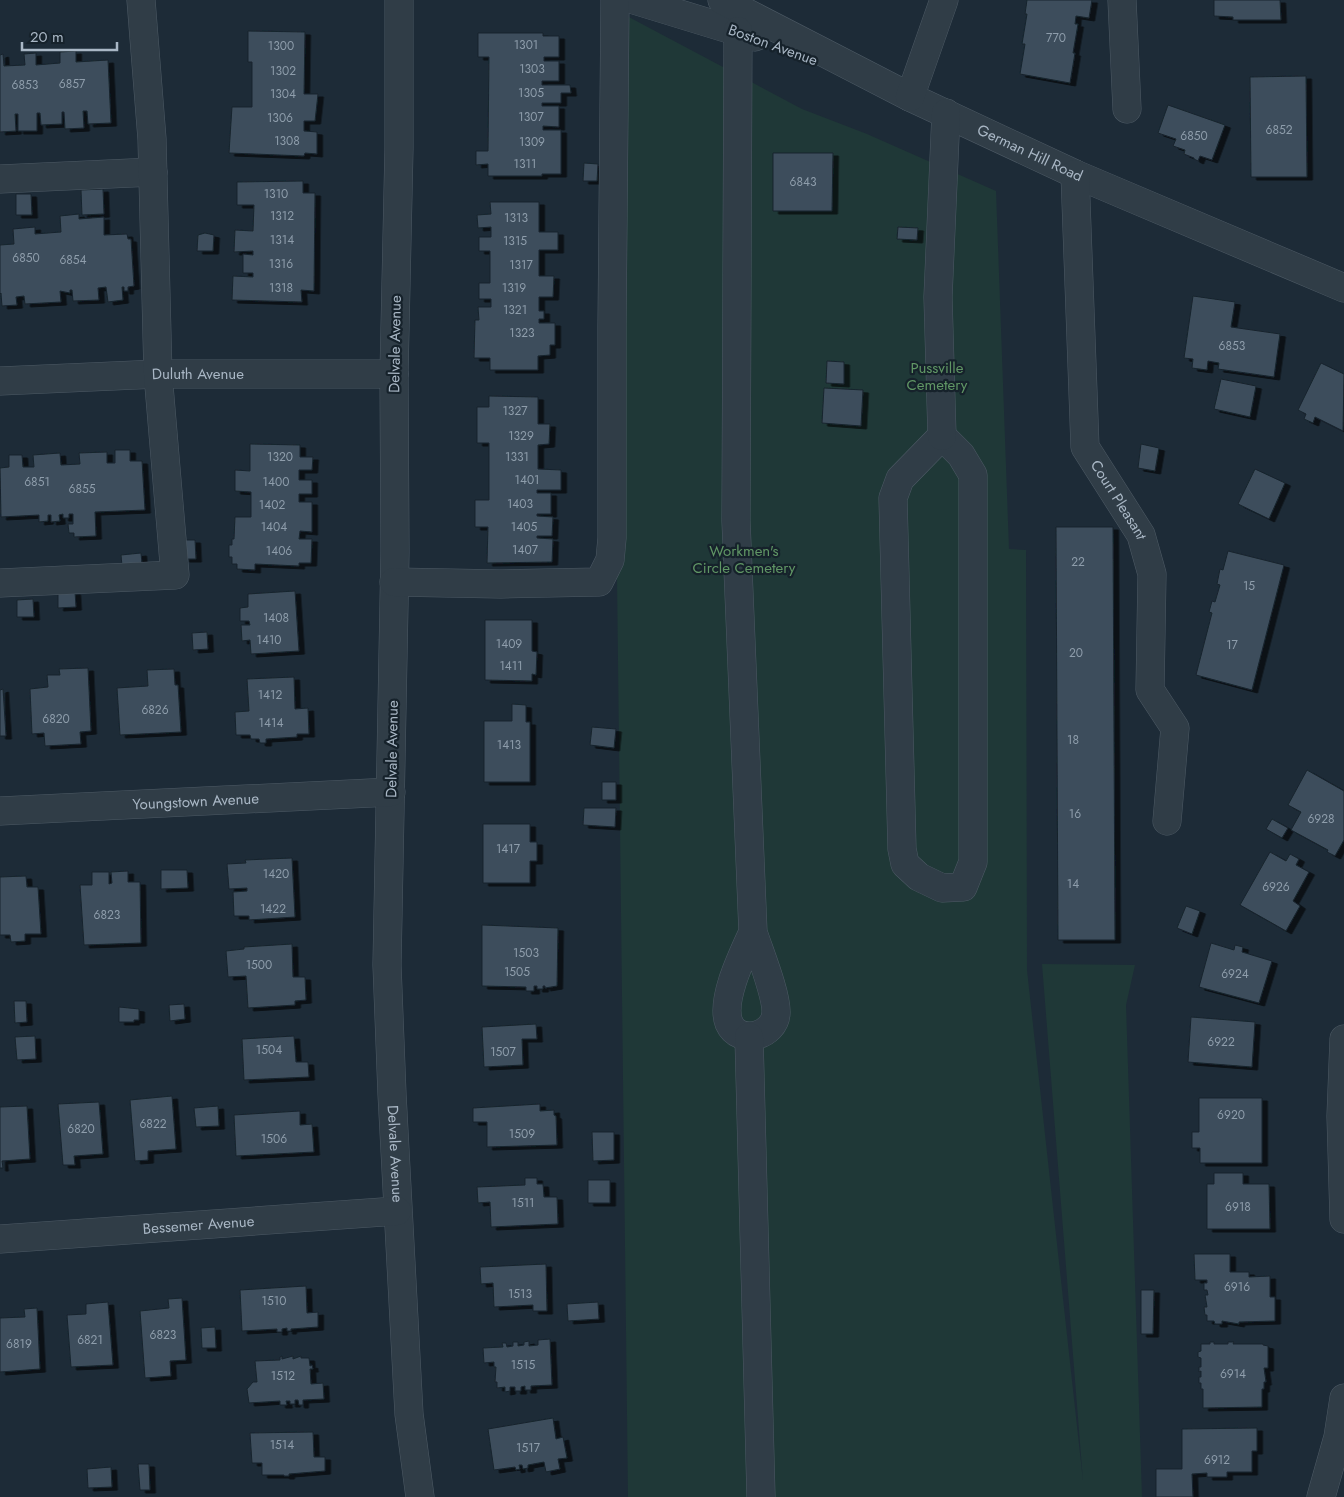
<svg xmlns="http://www.w3.org/2000/svg" width="1344" height="1497" font-family="Jost,sans-serif">
<style>
.green{fill:#1f3837}
.building{fill:#3d4e5c;stroke:#18242d;filter:url(#shadow)}
.lines{fill:none;stroke-linecap:round;stroke-linejoin:round}
.minor-casing{stroke:#4d5a65;stroke-width:29}
.minor{stroke:#303d47;stroke-width:28}
.labels{text-anchor:middle;stroke-width:4.5;stroke-linejoin:round;paint-order:stroke}
.number-label{font-size:12px;fill:#8e9dab}
.street-label{font-size:15px;fill:#a9b7c5;stroke:#16222b}
.park-label{font-size:15px;fill:#609665;stroke:#16222b}
</style>
<defs>
<filter id="shadow"><feDropShadow dx="5.5" dy="3" stdDeviation="0" flood-color="#0009"/></filter>
</defs>
<rect width="100%" height="100%" fill="#1d2b37"/>
<path class="green" d="M625,15L802,109L867,134L996,191L1009,549L1026,550L1027,970L1083,1481L1042,964L1135,965L1126,1005L1142,1497H628L617,577Z"/>
<path class="building" d="M1027,0H1092L1089,18L1076,16L1075,24H1078L1073,53H1075L1070,83L1020,74L1025,44H1022L1027,14H1025Z
M1214,0H1280L1281,20H1233V17L1214,16Z
M248,31L305,32L304,94H318L315,121H304V131L317,132V154L305,153L304,156L229,153L232,107H252V62H248Z
M478,33H543V36H559V57H544V61H559V81H542V85H570L571,93H561V103H542V106H559V127L543,126V130H561V174H542V176H488V164L476,165V151H488L489,57H478Z
M76,51V62L108,60L111,123L88,124L87,111H83L84,128L65,129L64,112H62V124L41,125L40,113H37V131H18V114H15L16,131L0,132V55L3,54L4,66L25,65L24,54L36,53V65L60,63V52Z
M1306,76L1307,177H1251L1250,77Z
M1168,105L1225,125L1212,160L1200,156L1198,161L1194,159V158L1184,154L1185,150L1173,146L1176,139L1158,133Z
M773,153H833L832,211H773Z
M584,163L598,164L597,181H583Z
M303,181V193H315L314,291L301,290L302,302L232,300L233,276L253,277V273H243V254L253,255V251L234,252L235,230L253,231L254,205H237V182Z
M103,189L104,214L82,215L81,190Z
M16,194H31L32,215H16Z
M490,202H539V232H558V250H539V276H554L553,297H539V311H544V319H539V323H555V345H550V355L538,356V370H490V358H474L475,320H479L478,307H491V299H479V283H490V251H479V237H491V227L478,228L477,215L491,214Z
M79,214V219L104,217V235L127,234L128,239H131L134,286L128,287V291H124V287H122L123,300L108,302L106,287L98,288L99,300L73,301L72,290H70V293L60,291L61,302L25,304L24,296L16,297L17,305L2,306L1,293L0,294V245L14,244L13,229L35,227V234L61,232L60,216Z
M898,227L918,228L917,240L897,239Z
M205,233L214,235L213,251H197L198,235Z
M1193,296L1235,302L1231,327L1280,334L1274,377L1218,369L1219,363L1208,361L1207,370L1192,368L1193,359L1184,358Z
M827,361L844,362V384L826,383Z
M1321,363L1344,374L1343,431L1315,417L1313,423L1304,419L1306,414L1298,410Z
M1221,379L1256,386L1250,417L1214,409Z
M824,388L863,390L861,426L822,423Z
M489,396L538,397V424H550L549,444L538,445V469L561,470V490H537V493H551V514H537V516L553,517L552,536H537V538L553,539L552,562L487,563L488,527H475V500H489V443H477V407H489Z
M250,444L300,445V457H313L312,470H299V480H312V494H299V502H312V532L300,531L299,539H312L311,563H299V566L255,564V570L237,569V564H232V557H229V545H232V539H234L235,517H251V492L235,491V470L250,471Z
M1141,444L1159,448L1155,471L1138,468Z
M115,450H130V461H142L145,510L95,512L96,536L74,537V533H69L68,524H73V514H69V518H63V514L59,515L60,521L51,522V515H48V521L39,522V515L1,517L0,468L9,467V455H22L23,467H34L33,455L60,453L61,465L80,464L79,453L107,452V463H115Z
M1255,469L1285,483L1269,519L1238,504Z
M1056,527H1113L1115,940H1058Z
M184,540H195L196,559H184Z
M1228,551L1284,565L1252,690L1196,675L1212,613L1209,612L1212,601L1215,602L1220,585L1217,584L1220,569L1223,570Z
M141,553L142,564L122,566L121,555Z
M295,591L299,651L251,654L250,640L242,641L241,625H250L249,621H240V608L248,607V594Z
M75,592L76,607L58,608V593Z
M33,599L34,617H17V600Z
M485,620H532V651L537,652L536,675L532,674V681L485,680Z
M207,632L208,649L193,650L192,633Z
M88,668L91,731L80,732L81,744L45,746L44,733L32,734L30,689L48,687L47,675H60L59,669Z
M174,669L175,685H178L181,732L120,735L117,688L148,686L147,670Z
M294,677L295,709L308,708L309,734H297V737L266,739V743H260L259,739H251L250,735H236L235,712L249,711L247,679Z
M3,689L6,736H0V690Z
M512,704L526,705V722H530V782H484V721H512Z
M592,727L616,729L614,748L590,745Z
M1307,770L1344,791V840L1335,856L1327,852L1328,850L1291,830L1301,812L1288,805Z
M602,782H616V800H602Z
M584,808H616L615,827L583,825Z
M1272,819L1288,828L1282,838L1266,829Z
M483,824H530V842H537V861H530V883H483Z
M1270,852L1286,861L1290,854L1299,859L1296,865L1309,872L1293,901L1300,906L1286,931L1240,905Z
M292,858L295,917L249,920V916H234L233,892L247,891V888L229,889L227,864L246,863L245,860Z
M161,870H187L188,888L161,889Z
M128,871V882H140L141,943L84,945L80,885H92V872H109V884L112,883L111,872Z
M26,876L27,887H38L41,934H25V941L11,942L10,935H0V877Z
M1186,906L1200,911L1192,934L1177,928Z
M482,925L558,928L557,986L545,988V986H543V989H537V986H534V991H526V987L482,986Z
M1211,943L1234,950L1235,945L1243,947L1242,952L1272,961L1259,1003L1199,987Z
M292,944L293,977H305L306,1000L295,1001V1005L248,1008L246,976L228,977L226,951L244,949V947Z
M14,1001H26L27,1022L15,1023Z
M184,1004L185,1019L170,1021L169,1005Z
M119,1007L139,1009V1020H134V1022H119Z
M1191,1017L1255,1022L1252,1067L1188,1062Z
M536,1024L537,1039H522L523,1065L484,1067L482,1027Z
M35,1036L36,1059L17,1060L15,1037Z
M294,1036L296,1062H308L309,1077L244,1080L242,1039Z
M172,1096L176,1149L148,1151V1160L135,1161L130,1100Z
M1199,1098H1262V1163H1200V1148H1192V1132H1199Z
M99,1102L103,1154L74,1156L75,1165H63L58,1104Z
M540,1104V1111L554,1110V1115L556,1116L557,1145L487,1147V1122H473V1108Z
M27,1106L30,1159L2,1161L3,1168H0V1107Z
M218,1106L219,1126L196,1127L194,1108Z
M300,1111V1125L312,1124L314,1152L236,1156L234,1115Z
M592,1132H614V1160L593,1161Z
M1214,1173H1243V1184H1269L1270,1229H1207V1184H1214Z
M525,1178H537V1184H543L544,1197H557L558,1224L491,1227L490,1202L478,1203L477,1187L525,1185Z
M588,1180H610V1203H588Z
M1194,1254H1230V1272H1249V1277L1270,1276V1297H1275V1321L1239,1322V1324L1222,1321V1324H1215L1214,1321H1207V1315H1205L1204,1307H1207L1205,1295H1208L1207,1290H1204V1283H1207V1280H1195Z
M546,1264L547,1311H533V1305L494,1307L493,1283L481,1284L480,1267Z
M306,1286L307,1313L318,1312V1327L291,1329V1331H287V1328L282,1329V1332H277V1329L242,1331L240,1290Z
M1141,1290H1154L1153,1334H1141Z
M182,1298L186,1360L170,1361L171,1376L145,1378L140,1311L169,1308L168,1299Z
M108,1302L113,1365L71,1367L67,1315L86,1314V1304Z
M598,1302L599,1319L568,1321L567,1304Z
M37,1308L40,1369L0,1372V1318L25,1317L24,1309Z
M215,1327L216,1348H202L201,1328Z
M550,1339L552,1385L531,1386V1390H525V1386L521,1387V1391H515V1387H510V1391L505,1392V1387L497,1388V1382H495L496,1367H494V1362L484,1363L483,1348L503,1347L502,1343H506L507,1347L513,1346V1342H518V1346L524,1345V1342L529,1341V1346L538,1345V1340Z
M1210,1342H1214V1344H1228V1342H1234L1233,1344H1263V1345L1268,1346V1368H1264L1266,1382H1264V1389H1262V1407L1203,1408V1389H1201V1383H1199V1377H1201V1371L1199,1372V1367H1201V1358L1198,1357V1352L1201,1351V1344H1210Z
M282,1356V1359L293,1356V1359L301,1356V1358H309L310,1366L312,1365L313,1369H310L311,1384L323,1383L324,1399L303,1400V1405H299L298,1400H295V1404H290V1401H286L287,1405H280V1401L249,1403L247,1389L253,1382H257L255,1361L280,1360V1357Z
M553,1418L556,1439L563,1437L567,1458L558,1459L560,1469L546,1472L544,1462L528,1465V1468L523,1469L522,1465H519L520,1469L516,1470L515,1467L494,1470L488,1429Z
M1257,1428V1451H1252V1472H1227V1477H1207V1473L1192,1474L1193,1497H1156V1469H1182V1429Z
M313,1432L314,1457H325V1471L289,1474V1476H284V1475H262V1463H252L250,1433Z
M138,1464H149L150,1490H140Z
M111,1467L112,1487L88,1488L87,1469Z"/>
<g class="lines">
<defs>
<g id="minor">
<path id="s1" d="M399,0V148L394,374L395,552L387,965L392,1094L409,1414L420,1497"/>
<path d="M634,0L755,37"/>
<path id="s2" d="M722,0L910,97L1075,174L1344,288"/>
<path d="M1122,0L1127,109"/>
<path d="M738,31L736,521L753,932C759,951 777,995 776,1013C775,1036 739,1046 729,1023C720,1000 743,954 753,932"/>
<path d="M910,97L944,0"/>
<path id="s3" d="M1075,174L1085,447L1141,535L1152,574L1150,690L1175,728L1167,821"/>
<path d="M0,179L153,172"/>
<path id="s4" d="M0,381L158,374H394"/>
<path d="M942,436L961,455L973,475V862L963,887L942,888L919,877L905,864L902,849L893,498L900,479Z"/>
<path d="M942,436L938,297L946,113"/>
<path d="M394,582L501,584L599,582L610,560L612,538V327L615,0"/>
<path d="M0,583L175,575L158,374L152,139L141,0"/>
<path id="s5" d="M0,811L391,792"/>
<path d="M749,1037L761,1497"/>
<path d="M1344,1039L1341,1116L1344,1219"/>
<path id="s6" d="M0,1239L397,1211"/>
<path d="M1321,1497L1338,1437L1344,1398"/>
</g>
</defs>
<use href="#minor" class="minor-casing"/>
<use href="#minor" class="minor"/>
</g>
<g class="labels">
<g class="number-label">
<text x="1056" y="42">770</text>
<text x="526" y="49">1301</text>
<text x="281" y="50">1300</text>
<text x="532" y="73">1303</text>
<text x="283" y="75">1302</text>
<text x="72" y="88">6857</text>
<text x="25" y="89">6853</text>
<text x="531" y="97">1305</text>
<text x="283" y="98">1304</text>
<text x="531" y="121">1307</text>
<text x="280" y="122">1306</text>
<text x="1279" y="134">6852</text>
<text x="1194" y="140">6850</text>
<text x="287" y="145">1308</text>
<text x="532" y="146">1309</text>
<text x="525" y="168">1311</text>
<text x="803" y="186">6843</text>
<text x="276" y="198">1310</text>
<text x="282" y="220">1312</text>
<text x="516" y="222">1313</text>
<text x="282" y="244">1314</text>
<text x="515" y="245">1315</text>
<text x="26" y="262">6850</text>
<text x="73" y="264">6854</text>
<text x="281" y="268">1316</text>
<text x="521" y="269">1317</text>
<text x="281" y="292">1318</text>
<text x="514" y="292">1319</text>
<text x="515" y="314">1321</text>
<text x="522" y="337">1323</text>
<text x="1232" y="350">6853</text>
<text x="515" y="415">1327</text>
<text x="521" y="440">1329</text>
<text x="280" y="461">1320</text>
<text x="517" y="461">1331</text>
<text x="527" y="484">1401</text>
<text x="37" y="486">6851</text>
<text x="276" y="486">1400</text>
<text x="82" y="493">6855</text>
<text x="520" y="508">1403</text>
<text x="272" y="509">1402</text>
<text x="274" y="531">1404</text>
<text x="524" y="531">1405</text>
<text x="525" y="554">1407</text>
<text x="279" y="555">1406</text>
<text x="1078" y="566">22</text>
<text x="1249" y="590">15</text>
<text x="276" y="622">1408</text>
<text x="269" y="644">1410</text>
<text x="509" y="648">1409</text>
<text x="1232" y="649">17</text>
<text x="1076" y="657">20</text>
<text x="511" y="670">1411</text>
<text x="270" y="699">1412</text>
<text x="155" y="714">6826</text>
<text x="56" y="723">6820</text>
<text x="271" y="727">1414</text>
<text x="1073" y="744">18</text>
<text x="509" y="749">1413</text>
<text x="1075" y="818">16</text>
<text x="1321" y="823">6928</text>
<text x="508" y="853">1417</text>
<text x="276" y="878">1420</text>
<text x="1073" y="888">14</text>
<text x="1276" y="891">6926</text>
<text x="273" y="913">1422</text>
<text x="107" y="919">6823</text>
<text x="526" y="957">1503</text>
<text x="259" y="969">1500</text>
<text x="517" y="976">1505</text>
<text x="1235" y="978">6924</text>
<text x="1221" y="1046">6922</text>
<text x="269" y="1054">1504</text>
<text x="503" y="1056">1507</text>
<text x="1231" y="1119">6920</text>
<text x="153" y="1128">6822</text>
<text x="81" y="1133">6820</text>
<text x="522" y="1138">1509</text>
<text x="274" y="1143">1506</text>
<text x="523" y="1207">1511</text>
<text x="1238" y="1211">6918</text>
<text x="1237" y="1291">6916</text>
<text x="520" y="1298">1513</text>
<text x="274" y="1305">1510</text>
<text x="163" y="1339">6823</text>
<text x="90" y="1344">6821</text>
<text x="19" y="1348">6819</text>
<text x="523" y="1369">1515</text>
<text x="1233" y="1378">6914</text>
<text x="283" y="1380">1512</text>
<text x="282" y="1449">1514</text>
<text x="528" y="1452">1517</text>
<text x="1217" y="1464">6912</text>
</g>
<g class="street-label">
<text transform="translate(773 45) rotate(20)" y="5">Boston Avenue</text>
<text dy="5" stroke="none"><textPath href="#s2" startOffset="344">German Hill Road</textPath></text>
<text transform="translate(395 344) rotate(-89)" y="5">Delvale Avenue</text>
<text dy="5" stroke="none"><textPath href="#s4" startOffset="198">Duluth Avenue</textPath></text>
<text dy="5" stroke="none"><textPath href="#s3" startOffset="336">Court Pleasant</textPath></text>
<text transform="translate(392 749) rotate(-89)" y="5">Delvale Avenue</text>
<text dy="5" stroke="none"><textPath href="#s5" startOffset="196">Youngstown Avenue</textPath></text>
<text dy="5" stroke="none"><textPath href="#s1" startOffset="1154">Delvale Avenue</textPath></text>
<text dy="5" stroke="none"><textPath href="#s6" startOffset="199">Bessemer Avenue</textPath></text>
</g>
<g class="park-label">
<text x="937" y="373">Pussville<tspan x="937" dy="17">Cemetery</tspan></text>
<text x="744" y="556">Workmen's<tspan x="744" dy="17">Circle Cemetery</tspan></text>
</g>
</g>
<path d="M22 42v8h95v-8" fill="none" stroke="#a9b7c5" stroke-width="2.5"/>
<text x="30" y="42" font-size="15" fill="#a9b7c5" stroke="#16222b" stroke-width="4" paint-order="stroke">20 m</text>
</svg>
